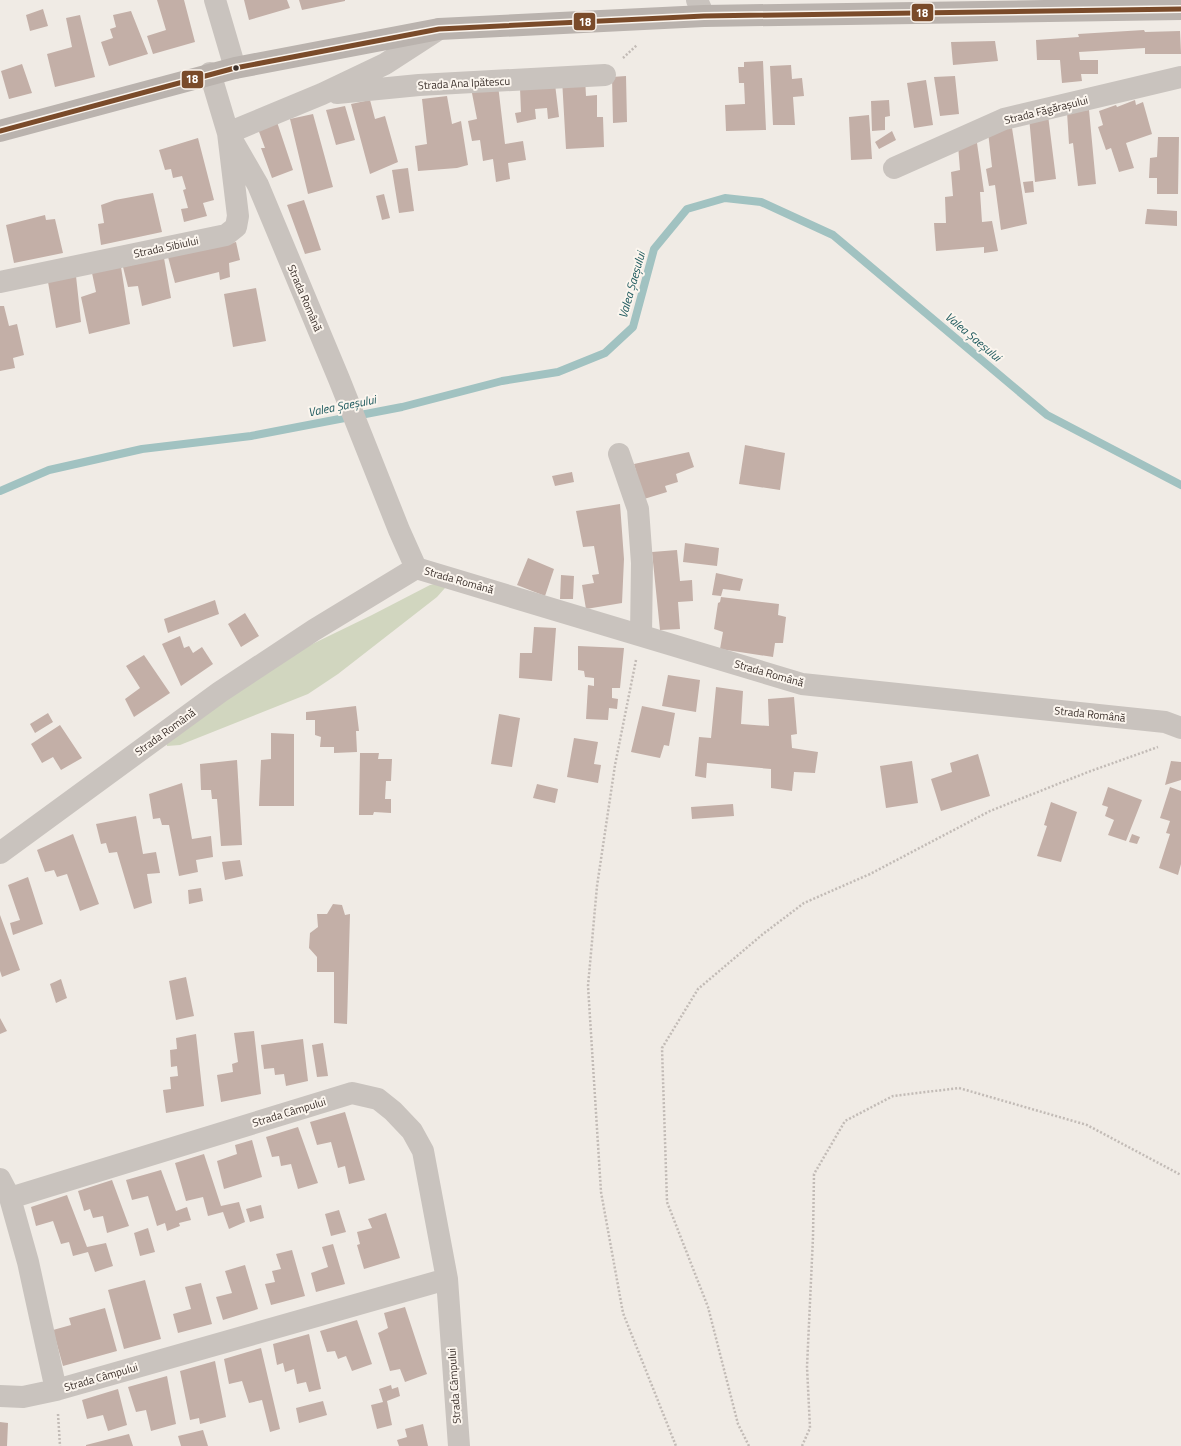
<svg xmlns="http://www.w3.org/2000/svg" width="1181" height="1446" font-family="'Titillium Web',sans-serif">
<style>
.green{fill:#d1d6bf}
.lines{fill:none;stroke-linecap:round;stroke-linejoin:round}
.stream{stroke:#a1c2c1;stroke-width:8}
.building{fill:#c3afa7}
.path{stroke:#c2bbb6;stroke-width:2.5;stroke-dasharray:2 2;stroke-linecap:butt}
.minor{stroke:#c9c3be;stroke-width:22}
.secondary{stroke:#bab3ae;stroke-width:22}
.bus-1-casing{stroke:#fbf5ee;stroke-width:8}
.bus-1{stroke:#7a4b2a;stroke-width:5}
.bus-dot{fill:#3b302b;stroke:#fbf5ee;stroke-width:1.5}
.labels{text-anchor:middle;stroke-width:4;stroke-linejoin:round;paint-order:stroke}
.street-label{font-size:11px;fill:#3b302b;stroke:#fbf5ee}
.water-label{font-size:12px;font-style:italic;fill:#1f5a5e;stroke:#fbf5ee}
.line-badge{stroke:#fbf5ee;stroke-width:1.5}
.badge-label{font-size:11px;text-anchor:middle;font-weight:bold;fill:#fff}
</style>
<rect width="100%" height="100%" fill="#f0ebe5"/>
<path class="green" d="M442,582L445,583V588L437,597L338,674L308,694L180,745L167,746L166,739L300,650L372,615L430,585Z"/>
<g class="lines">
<path class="stream" d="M0,491L49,470L142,449L251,436L402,407L502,381L558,372L605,353L633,327L654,249L687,209L725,198L761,202L833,235L1047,415L1181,485"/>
</g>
<path class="building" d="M157,0H184L195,42L153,54L147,36L166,30Z
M244,0H287L290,8L249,20Z
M299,0H345V1L302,10Z
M43,9L48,26L30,31L26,15Z
M131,11L148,54L109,66L101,42L113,38L110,29L116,27L113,15Z
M80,15L95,77L55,87L47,54L72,47L66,18Z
M1144,30L1145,32L1180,31L1181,54H1145V48L1079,52L1080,60H1098V74H1081L1082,81L1062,83L1060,60H1037L1036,40L1079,37L1078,34Z
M995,41L998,61L953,65L951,42Z
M763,61L766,130L726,131L725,105L745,104L744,83H739L738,67H744V62Z
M22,64L32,93L9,99L1,71Z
M791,65L792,79L802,78L804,96L793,97L795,125H773L770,66Z
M626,76L627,122L613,123L612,77Z
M955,76L959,114L940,116L934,77Z
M585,78L586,96L597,95V117H603L604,147L566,149L562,79Z
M926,80L933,125L914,128L907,83Z
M555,84L559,117L548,119L547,108L535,109L536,119L517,123L515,113L521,112L520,88Z
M498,85L505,144L523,141L526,160L508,163L510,179L496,182L493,159L483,161L480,140L472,141L468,121L477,119L471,88Z
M447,96L452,124L461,121L468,165L457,168L418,171L415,146L427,144L422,99Z
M370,100L375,119L385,116L398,162L370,174L351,104Z
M889,100L890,116L885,117V130L872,131L871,101Z
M1135,100L1136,105L1143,102L1152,134L1126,143L1134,168L1119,172L1111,148L1106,150L1098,127L1103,125L1099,111L1116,105L1117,107Z
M345,106L355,140L336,145L326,110Z
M1089,110L1096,184L1078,186L1073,143L1069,144L1067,112Z
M313,114L333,187L308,194L290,119Z
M869,115L872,159L851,160L849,117Z
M1048,115L1056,179L1035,182L1029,117Z
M277,122L293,170L272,178L261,148H265L258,129Z
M1012,128L1027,224L1001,230L995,185L989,186L986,169L992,167L988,132Z
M892,131L896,140L879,149L875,142Z
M1158,137H1179L1178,194H1157V178H1149L1150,158L1157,157Z
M198,138L214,200L203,203L207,216L184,222L181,209L188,208L183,190L186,189L182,176L173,178L171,169L165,170L159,150Z
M977,143L984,192H980L982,222L992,221L998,251L984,253V247L936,251L934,223H946L945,197L953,196L951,172L960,170L958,145Z
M408,168L414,211L399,213L392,170Z
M1033,181L1034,192L1025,193L1023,182Z
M153,193L162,232L101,245L98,224L104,223L101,205L115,200Z
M384,194L390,218L382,220L376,196Z
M304,200L321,250L305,254L287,205Z
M1147,209L1177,211V226L1145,224Z
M45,215L46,220L55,219L63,253L14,263L6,225Z
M236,242L240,260L229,263L230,277L220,280L219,272L175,283L168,257Z
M164,258L171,298L142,306L138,286L128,287L123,267Z
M121,267L130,324L89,334L81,297L96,292L92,273Z
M76,276L81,322L56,328L48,282Z
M256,288L266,341L233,347L224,294Z
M0,306H4L9,326L17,324L24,355L13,358L15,368L0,371Z
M745,445L785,453L780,490L739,484Z
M689,452L694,467L676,474L678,482L665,486L667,492L644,499L634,464Z
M572,472L574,482L555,486L552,476Z
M620,504L624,559L622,603L586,609L582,585L594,583L592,575L599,574L594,546L583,547L576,511Z
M685,543L719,548L717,566L683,562Z
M677,550L680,581L692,580L693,601L678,602L680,629L660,630L652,552Z
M528,558L554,569L545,596L517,585Z
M716,573L743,579L740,591L723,589L721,596L712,595Z
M561,575L574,576L573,599H560Z
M721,597L779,604L778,615L786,617L783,643H775L773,657L720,649L723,632L714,629L718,603L720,602Z
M215,600L219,614L168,633L164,619Z
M245,613L259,636L241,647L228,624Z
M534,627L556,628L552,681L519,678L520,653H532Z
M180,636L184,648L189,646L193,653L202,647L213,664L181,686L162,644Z
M578,646L624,648L620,688H612V698L618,699L617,709L609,708L608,720L586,719L588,685L594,686V678L585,677L584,671L578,670Z
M144,655L170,693L134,717L125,699L140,688L126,666Z
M668,675L700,680L696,712L662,706Z
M716,687L743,691L741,724L769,726L768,699L794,697L797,734L791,735L792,748L818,752L815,773L794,772L792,791L771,788V769L707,763L706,778L695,776L699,737L711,738Z
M356,706L359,731H356L357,752L334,753V747H320L321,737L315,735V720H306V712Z
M642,706L675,713L669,746L664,745L660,758L631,752Z
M48,713L53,722L35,733L30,724Z
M499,714L520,718L512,767L491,764Z
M60,725L82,758L61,770L53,757L42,763L31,744Z
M271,733L294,734V806H259L261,760L271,759Z
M574,738L598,742L594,764L601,765L598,783L567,777Z
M360,753H379L378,759H392L391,781H386L385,799H391V813L374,812L373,815H359Z
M978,754L990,796L941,811L931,779L952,772L950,763Z
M237,760L242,845L221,846L217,799H212L211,790H201L200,764Z
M912,761L918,803L886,808L880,766Z
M1171,761L1181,762V780L1165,785Z
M182,783L192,839L211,836L213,857L196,860L198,872L179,876L169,825H162L160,818L153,819L149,794Z
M537,784L558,789L555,803L533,798Z
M1108,787L1142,800L1126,841L1108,835L1114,820L1105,816L1108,807L1102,805Z
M1170,787L1181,791V864L1178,875L1159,868L1170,834L1166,833L1170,821L1160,818Z
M1051,802L1077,812L1061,862L1037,856L1047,826L1044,825Z
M733,804L734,816L692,819L691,807Z
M136,816L143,854L156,852L160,873L147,874L152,903L134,909L117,852L109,853L106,843L101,844L96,824Z
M73,834L99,904L80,911L67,874L57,877L54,870L45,872L37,850Z
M1132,834L1140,837L1137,844L1129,842Z
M240,860L243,876L225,880L222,862Z
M28,877L43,924L13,935L10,923L20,920L8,885Z
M201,888L203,901L189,904L188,890Z
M333,904L342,905L345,915L350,914L347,1024L334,1023V972H317V957L309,948L310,933L318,927L317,914H327Z
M0,915L20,970L2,977L0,971Z
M186,977L194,1016L176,1020L169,981Z
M61,979L67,998L56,1003L50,984Z
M0,1018L7,1031L0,1034Z
M254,1031L261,1094L221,1102L217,1075L233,1072L232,1064L238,1062L234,1033Z
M196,1034L204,1106L166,1113L163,1090L171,1089L170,1077L178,1076L177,1066L171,1067L170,1050L177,1049L176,1038Z
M303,1039L308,1081L286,1086L284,1074L275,1075L274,1068L264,1069L261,1045Z
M323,1043L328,1076L317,1077L312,1045Z
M345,1112L365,1180L349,1184L345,1166L338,1168L331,1142L317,1145L310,1122Z
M298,1127L318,1183L298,1189L291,1164L281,1166L279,1156L272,1157L266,1137Z
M252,1140L262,1177L224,1189L217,1161L237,1154L235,1145Z
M204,1154L221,1206L239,1202L245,1222L229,1229L223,1212L208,1216L203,1197L186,1201L175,1163Z
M161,1170L176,1211L187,1207L191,1220L179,1223L180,1226L167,1231L165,1223L157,1226L148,1196L132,1200L126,1180Z
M112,1180L129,1226L107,1233L103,1216L93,1218L90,1209L84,1211L78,1191Z
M67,1195L87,1247L106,1243L113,1266L95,1272L88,1252L73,1256L69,1242L61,1244L53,1221L36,1226L31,1207Z
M261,1205L264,1218L250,1222L246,1209Z
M339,1210L346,1232L331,1236L325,1214Z
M386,1213L400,1258L364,1269L357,1245L360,1244L357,1232L372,1228L368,1219Z
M148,1228L155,1252L140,1256L134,1233Z
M333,1244L345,1284L316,1292L311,1273L328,1267L322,1247Z
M292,1250L305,1296L271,1305L265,1284L275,1282L272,1271L281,1269L276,1254Z
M245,1265L258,1309L223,1320L216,1297L232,1293L225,1271Z
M145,1280L161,1339L124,1349L108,1290Z
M201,1283L212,1324L178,1333L173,1314L191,1309L185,1287Z
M405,1307L427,1374L405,1382L400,1369L390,1371L378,1333L388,1328L384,1313Z
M105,1308L117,1351L63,1366L53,1330L71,1325L69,1318Z
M357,1320L372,1364L352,1371L346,1356L338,1359L335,1351L327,1352L320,1331Z
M309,1334L321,1389L309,1392L306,1382L297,1384L294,1369L285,1372L283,1363L277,1365L273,1344Z
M261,1348L280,1429L270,1432L262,1400L249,1403L242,1381L229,1384L224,1359Z
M215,1361L226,1417L200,1424L199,1418L190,1420L180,1371Z
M167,1376L176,1424L151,1431L146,1410L136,1412L128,1387Z
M391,1385L392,1389L398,1387L400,1396L387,1401L392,1425L377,1429L371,1405L383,1402L379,1389Z
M118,1389L127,1425L108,1431L103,1415L87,1419L82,1400Z
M323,1401L327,1415L299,1423L296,1408Z
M0,1422L8,1423L7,1446H0Z
M423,1424L428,1446H399L397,1440L407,1437L405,1429Z
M203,1430L208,1446H181L178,1436Z
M129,1434L133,1446H86V1445Z"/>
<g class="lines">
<path class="path" d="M623,58L637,45
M636,660L615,765L597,886L588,986L601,1192L623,1313L676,1446
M58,1414L60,1446
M749,1446L738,1424L708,1307L667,1202L662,1048L698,989L763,934L804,903L870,874L990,811L1088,772L1158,747
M802,1446L810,1428L807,1367L813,1237L814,1174L845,1121L893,1096L959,1088L1087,1125L1181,1175"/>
<path class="minor" d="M215,0L235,68
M697,0L704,16
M210,73L228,133L258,185L339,379L399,530L416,568
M337,93L419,85L605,75
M894,168L1004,119L1181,77
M0,282L226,235L236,227L238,216L228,133L322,94L385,64L439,29
M619,454L638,509L642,563L641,635
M0,853L220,692L314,630L416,568L802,684L1165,722L1181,728
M0,1179L10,1198L28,1262L56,1390
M10,1198L352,1093L378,1099L393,1111L412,1131L423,1151L447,1279L459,1446
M0,1396L23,1397L56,1390L447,1279"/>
<path class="secondary" d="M0,131L235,68L439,29L704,16L1181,9"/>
<defs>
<path id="bus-1" d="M0,131L235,68L439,29L704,16L1181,9"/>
</defs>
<use href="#bus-1" class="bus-1-casing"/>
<use href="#bus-1" class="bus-1"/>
</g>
<circle class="bus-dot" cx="236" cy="68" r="3.5"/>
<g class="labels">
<g class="street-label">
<text transform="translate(464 83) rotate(-3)" y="4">Strada Ana Ipătescu</text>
<text transform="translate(1046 110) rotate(-14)" y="4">Strada Făgărașului</text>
<text transform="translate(166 247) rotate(-12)" y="4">Strada Sibiului</text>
<text transform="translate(305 298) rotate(67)" y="4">Strada Română</text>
<text transform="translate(459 580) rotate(16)" y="4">Strada Română</text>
<text transform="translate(769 673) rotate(16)" y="4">Strada Română</text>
<text transform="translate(1090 714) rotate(6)" y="4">Strada Română</text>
<text transform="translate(165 732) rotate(-36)" y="4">Strada Română</text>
<text transform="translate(289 1112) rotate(-17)" y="4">Strada Câmpului</text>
<text transform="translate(101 1377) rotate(-16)" y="4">Strada Câmpului</text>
<text transform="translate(454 1386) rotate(-94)" y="4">Strada Câmpului</text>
</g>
<g class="water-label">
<text transform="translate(632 285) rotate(-74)" y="4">Valea Șaeșului</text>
<text transform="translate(973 337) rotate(40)" y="4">Valea Șaeșului</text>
<text transform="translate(342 406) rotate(-11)" y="4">Valea Șaeșului</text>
</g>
</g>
<g class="line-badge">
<rect x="911" y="3" width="23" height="19" rx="4" fill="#7a4b2a"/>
<rect x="573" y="12" width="23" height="19" rx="4" fill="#7a4b2a"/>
<rect x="181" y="70" width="23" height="19" rx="4" fill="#7a4b2a"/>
</g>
<g class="badge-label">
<text x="922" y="17">18</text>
<text x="585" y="26">18</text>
<text x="192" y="83">18</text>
</g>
</svg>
